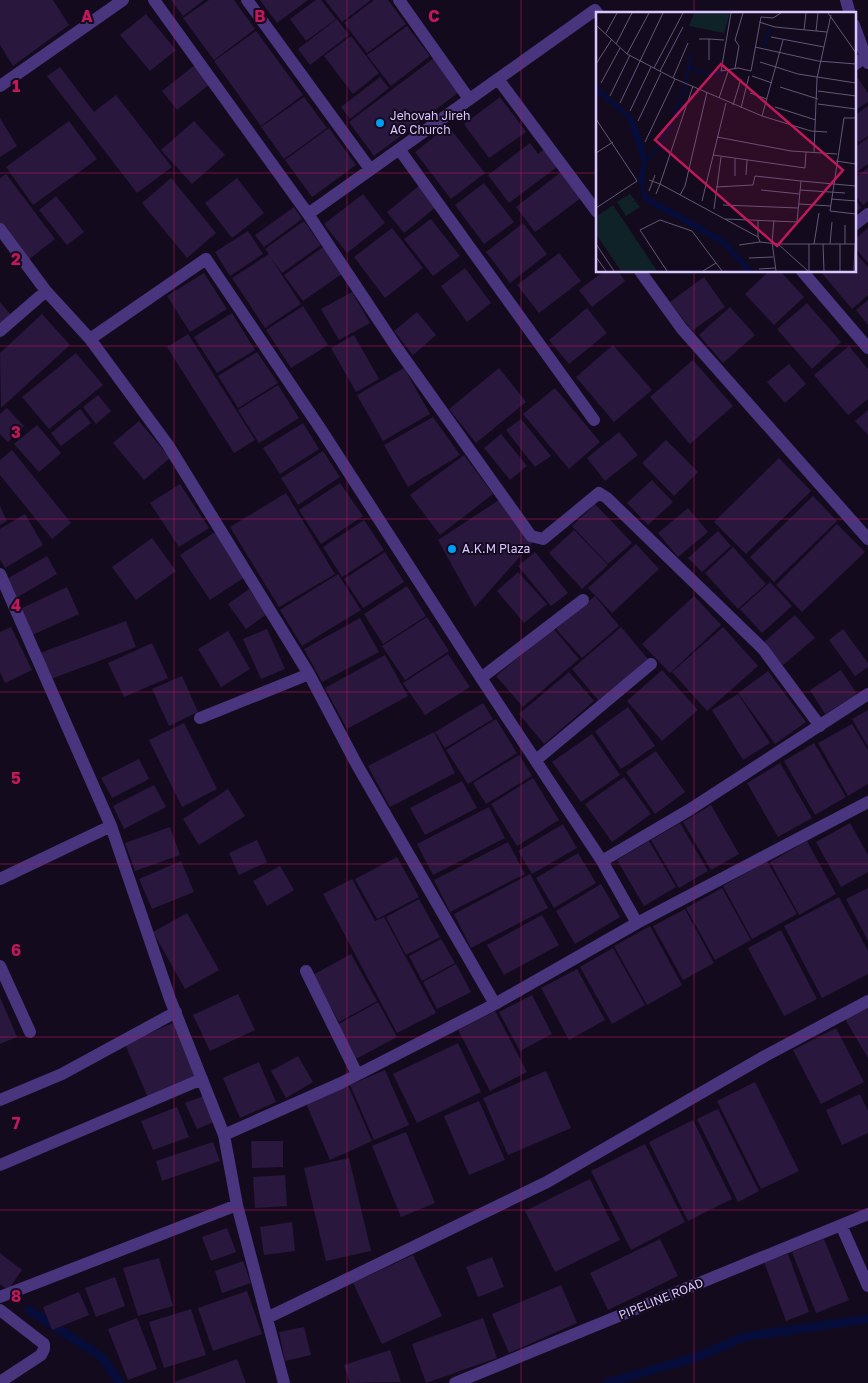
<svg xmlns="http://www.w3.org/2000/svg" width="868" height="1383" font-family="'Golos Text',sans-serif">
<style>
.lines{fill:none;stroke-linecap:round;stroke-linejoin:round}
.stream{stroke:#070d3a;stroke-width:9}
.building{fill:#29173e}
.minor{stroke:#49347e;stroke-width:12}
.grid{fill:none;stroke:#c2185b;stroke-width:1;stroke-opacity:0.55}
.poi-dot{fill:#009ef2;stroke:#130b1d;stroke-width:2}
.labels{text-anchor:middle;stroke-width:4;stroke-linejoin:round;paint-order:stroke}
.poi-label{font-size:12px;fill:#dbc7ff;stroke:#130b1d;text-anchor:start}
.street-label{font-size:12px;fill:#dbc7ff;stroke:#130b1d}
.inset-river{fill:none;stroke:#070d3a;stroke-width:2.5}
.inset-road{fill:none;stroke:#635677;stroke-width:1}
.view{fill:#c2185b;fill-opacity:0.15;stroke:#c2185b;stroke-width:2.5}
.inset-edge{fill:none;stroke:#dbc7ff;stroke-width:2.5}
.grid-label{font-size:16px;text-anchor:middle;font-weight:bold;fill:#c2185b;stroke:#130b1d;stroke-width:4;stroke-linejoin:round;paint-order:stroke}
</style>
<rect width="100%" height="100%" fill="#130b1d"/>
<g class="lines">
<path class="stream" d="M29,1310L102,1357L120,1383
M607,1383L697,1357L744,1337L868,1319"/>
</g>
<path class="building" d="M0,0H53L69,25L13,66L0,45Z
M171,0H204L183,16Z
M209,0H234L255,29L214,60L183,18Z
M260,0H308L277,23Z
M316,0H321L336,19L306,41L290,19Z
M325,0H371L342,22Z
M374,0H388L406,24L367,53L344,23Z
M146,14L176,50L150,71L120,35Z
M337,19L349,35L310,65L298,49Z
M407,26L430,56L391,86L367,55Z
M256,31L303,95L261,126L214,61Z
M351,36L379,73L353,94L324,56Z
M434,58L459,92L374,156L349,122Z
M195,65L210,84L177,110L162,91Z
M60,67L94,112L116,95L172,167L137,193L47,76Z
M380,77L389,88L350,119L341,107Z
M857,77L868,93V102L854,111V79Z
M304,97L327,128L284,159L261,127Z
M500,97L526,132L489,158L464,124Z
M868,106V136L859,142L854,136V116Z
M0,118L17,146L0,157Z
M69,121L97,159L33,205L6,167Z
M194,121L225,155L192,184L161,150Z
M448,126L485,173L451,199L415,152Z
M329,128L356,165L312,197L285,160Z
M868,138V164L854,174V148Z
M530,143L538,154L544,149L557,167L509,203L488,175Z
M868,168V201L863,205L854,194V178Z
M561,172L581,198L535,232L516,207Z
M6,174L55,239L28,260L0,223V178Z
M171,178L216,233L187,258L142,203Z
M237,178L264,213L232,238L205,203Z
M484,183L514,222L484,244L455,205Z
M419,186L436,207L404,233L387,212Z
M363,194L385,223L347,253L324,224Z
M56,196L84,232L67,245L39,210Z
M854,198L861,208L854,213Z
M294,207L302,219L264,247L255,235Z
M431,219L460,256L433,276L404,239Z
M304,221L321,245L282,273L270,257L301,304L265,328L232,278L269,254L265,249Z
M523,223L547,254L510,283L486,252Z
M392,228L423,268L385,298L354,257Z
M868,228V263L854,247V240Z
M248,231L263,254L230,276L215,252Z
M323,247L343,273L303,301L284,275Z
M854,251L868,267V295L852,309L820,271H854Z
M559,253L581,281L539,313L517,285Z
M465,268L491,303L467,322L441,286Z
M604,271H618L625,281L592,307L579,290Z
M769,271H780L804,297L774,325L745,294Z
M204,273L227,309L190,332L167,296Z
M704,277L725,307L692,331L670,302Z
M352,292L370,323L339,340L321,309Z
M868,300V325L856,310Z
M0,302L11,315L0,324Z
M807,303L841,342L812,369L777,329Z
M303,306L328,345L291,368L266,330Z
M730,307L755,335L723,363L699,335Z
M587,308L607,333L569,364L549,340Z
M417,312L436,335L413,355L394,331Z
M232,313L255,350L217,373L194,337Z
M42,314L70,345L1,408L0,353Z
M188,334L255,440L234,453L167,347Z
M354,335L379,379L356,392L331,348Z
M613,345L652,390L614,422L576,377Z
M849,346L868,369V399L848,415L814,375Z
M257,352L278,383L238,408L218,376Z
M76,353L103,385L49,429L22,397Z
M693,360L733,406L690,444L650,397Z
M789,364L806,384L785,403L767,382Z
M404,368L430,414L383,441L357,395Z
M499,368L526,402L476,443L449,409Z
M278,385L299,418L259,443L238,410Z
M555,388L600,442L569,469L523,414Z
M98,395L111,411L96,424L83,407Z
M7,408L24,426L8,442L0,434V414Z
M80,409L91,423L61,446L51,433Z
M868,410V435L855,421Z
M433,417L460,455L408,487L384,445Z
M521,419L551,456L535,467L506,430Z
M139,421L170,458L144,480L113,443Z
M303,423L319,449L280,474L263,448Z
M37,425L61,453L39,472L14,444Z
M619,432L638,455L605,481L587,458Z
M501,434L527,466L510,480L484,448Z
M666,440L698,472L674,496L642,463Z
M12,450L71,523L52,539L0,475V460Z
M323,451L340,477L298,505L281,478Z
M464,455L493,494L440,535L410,495Z
M779,458L811,491L746,554L714,522Z
M652,480L673,502L648,525L627,503Z
M340,483L363,516L321,544L299,510Z
M180,484L209,528L179,547L150,503Z
M286,493L335,574L279,607L230,527Z
M813,496L837,521L774,582L750,557Z
M499,500L533,542L475,607L438,540Z
M595,504L632,543L608,564L572,526Z
M0,506L7,521L0,525Z
M688,508L708,532L678,557L658,533Z
M25,514L43,545L5,568L0,559V529Z
M364,520L384,550L342,577L323,547Z
M837,524L865,552L802,612L776,585Z
M574,530L608,565L582,589L549,553Z
M718,531L731,546L702,572L688,558Z
M215,532L245,577L210,600L180,555Z
M152,538L176,571L136,600L112,567Z
M636,544L659,569L612,613L588,588Z
M733,547L766,584L738,609L705,573Z
M385,552L404,582L363,608L344,579Z
M535,552L568,593L551,606L518,566Z
M47,556L57,574L16,598L5,580Z
M518,572L547,604L524,623L497,591Z
M338,574L361,610L302,646L280,610Z
M770,582L792,606L762,633L740,609Z
M407,586L426,616L383,644L364,614Z
M67,587L79,614L30,636L18,610Z
M249,589L267,614L246,629L228,604Z
M595,596L619,626L582,658L556,629Z
M694,596L721,625L670,673L642,644Z
M795,615L815,638L783,665L763,643Z
M427,617L449,651L405,680L382,646Z
M360,618L379,652L322,682L304,649Z
M126,621L136,647L51,679L40,653Z
M11,627L32,670L5,683L0,672V632Z
M621,627L648,659L598,700L572,669Z
M723,627L758,666L707,711L672,672Z
M553,628L579,659L523,707L496,676Z
M267,629L285,669L261,679L243,639Z
M843,629L868,663V667L855,676L829,640Z
M228,631L250,669L221,687L198,649Z
M152,643L168,678L124,697L108,663Z
M448,654L470,687L425,715L403,683Z
M385,655L408,696L347,729L325,688Z
M662,670L698,710L662,741L627,701Z
M841,670L857,694L825,714L810,690Z
M768,671L806,722L775,744L738,693Z
M569,672L594,701L544,744L519,714Z
M182,676L198,712L169,726L152,689Z
M738,694L770,743L743,760L712,710Z
M483,703L493,719L445,748L435,732Z
M628,707L655,746L621,769L595,731Z
M868,710V747L852,719Z
M496,719L517,753L468,784L446,750Z
M184,723L217,789L182,807L149,740Z
M852,724L868,750V784L848,796L818,743Z
M434,732L455,773L390,807L368,766Z
M592,734L620,775L581,802L552,762Z
M814,743L846,797L815,815L784,761Z
M656,751L685,792L655,814L626,772Z
M519,755L532,776L486,804L473,783Z
M139,759L149,779L112,798L101,778Z
M780,763L812,818L778,837L747,783Z
M624,777L651,814L612,842L585,804Z
M533,778L559,820L517,846L491,804Z
M462,781L477,808L425,835L410,808Z
M154,785L166,807L124,829L113,806Z
M228,789L245,816L199,845L183,819Z
M711,805L739,854L711,870L683,822Z
M489,807L505,838L433,875L417,844Z
M680,823L708,871L679,888L651,840Z
M850,823L868,855V872L841,887L816,842Z
M563,824L577,848L532,874L518,851Z
M170,827L180,855L135,871L125,843Z
M257,840L267,862L239,875L229,853Z
M649,841L676,887L644,906L617,860Z
M807,841L836,894L799,915L770,862Z
M508,842L525,874L450,912L434,880Z
M578,853L596,883L554,908L536,878Z
M397,857L419,897L377,919L355,879Z
M181,861L194,892L152,909L139,879Z
M767,861L797,914L752,939L723,886Z
M280,866L294,890L267,906L253,881Z
M530,874L548,908L471,948L454,914Z
M352,879L375,921L384,917L436,1013L397,1033L323,894Z
M601,884L620,917L575,944L556,911Z
M722,888L751,940L715,960L686,908Z
M868,888V941L846,899Z
M839,897L868,951V974L822,998L784,926Z
M419,899L440,937L406,955L386,917Z
M685,909L714,963L683,980L653,926Z
M187,913L219,970L185,989L153,932Z
M542,915L559,945L504,975L487,945Z
M650,926L682,985L647,1005L614,946Z
M781,930L817,999L784,1016L748,948Z
M441,939L455,963L422,981L409,956Z
M613,948L645,1005L612,1024L580,967Z
M351,954L377,1001L339,1022L313,975Z
M456,964L471,992L437,1009L423,982Z
M577,969L605,1020L569,1040L541,988Z
M238,994L255,1030L210,1051L193,1015Z
M532,995L552,1034L520,1051L499,1012Z
M0,997L17,1037L0,1044Z
M378,1002L397,1037L356,1059L337,1025Z
M868,1005V1058L845,1019Z
M495,1011L527,1072L490,1091L458,1030Z
M175,1022L200,1079L149,1100L125,1044Z
M836,1028L864,1082L821,1104L793,1050Z
M458,1043L481,1092L417,1123L393,1074Z
M298,1056L313,1082L286,1098L271,1071Z
M259,1062L276,1102L240,1118L223,1078Z
M385,1070L409,1125L374,1140L350,1085Z
M546,1071L571,1128L508,1155L483,1098Z
M755,1082L799,1171L761,1189L717,1101Z
M347,1083L372,1141L330,1160L305,1101Z
M860,1094L868,1111V1133L842,1145L826,1110Z
M206,1095L216,1121L197,1129L185,1103Z
M479,1101L505,1160L469,1175L444,1116Z
M177,1107L189,1137L153,1150L141,1121Z
M718,1109L759,1191L738,1202L697,1119Z
M693,1120L732,1199L688,1221L649,1142Z
M406,1132L435,1203L401,1217L372,1146Z
M251,1141H283V1167L252,1168Z
M213,1142L220,1161L162,1181L156,1161Z
M645,1144L685,1222L631,1250L591,1171Z
M349,1158L371,1251L326,1261L304,1168Z
M285,1175L287,1206L255,1208L253,1177Z
M590,1179L620,1240L555,1272L525,1211Z
M292,1222L295,1251L264,1255L260,1227Z
M227,1228L236,1252L211,1261L202,1237Z
M660,1239L678,1276L608,1310L590,1273Z
M824,1239L849,1300L816,1313L792,1252Z
M0,1253L22,1270L8,1290L0,1284Z
M788,1254L809,1312L786,1321L764,1262Z
M413,1255L442,1316L382,1344L353,1283Z
M492,1257L504,1287L478,1297L466,1267Z
M159,1258L173,1306L138,1316L123,1268Z
M243,1261L251,1283L222,1293L215,1271Z
M115,1277L125,1306L96,1317L85,1288Z
M561,1285L577,1323L509,1353L492,1314Z
M247,1291L262,1334L213,1351L198,1308Z
M79,1292L89,1315L52,1330L43,1307Z
M191,1309L206,1355L164,1368L149,1322Z
M137,1318L157,1369L128,1380L108,1329Z
M483,1318L497,1358L426,1383L412,1344Z
M304,1327L311,1355L285,1361L279,1332Z
M390,1350L401,1382L350,1383L344,1365Z
M237,1359L246,1383H172Z"/>
<g class="lines">
<path class="minor" d="M154,0L308,214
M247,0L370,169
M399,0L469,99
M846,0L850,14
M598,14L595,10L308,214L397,348L531,536L543,539L599,493L607,498L763,649L820,726
M854,25L868,63
M854,65L868,55
M498,79L597,212
M0,86L123,0
M399,149L594,420
M854,225L868,214
M0,229L46,291L90,339L168,445L309,674L357,765L495,1004
M640,271L682,329L868,539
M802,271L868,348
M0,331L46,291
M90,339L206,259L322,431L481,678L602,861L637,923
M0,574L111,826L170,999L224,1135L237,1205L284,1383
M481,678L583,600
M200,718L309,674
M536,760L651,664
M602,861L689,810L868,694
M0,879L111,826
M0,966L30,1032
M306,971L357,1074
M0,1100L62,1074L176,1012
M224,1135L341,1083L495,1004L637,923L868,802
M0,1165L202,1079
M841,1225L868,1286
M0,1297L237,1205
M0,1310L44,1344V1349L41,1355L0,1382
M267,1318L547,1182L765,1056L868,1001
M455,1383L868,1214"/>
</g>
<path class="grid" d="M174,0V1383M347,0V1383M521,0V1383M694,0V14M0,173H597M854,173H868M694,271V1383M0,346H868M0,519H868M0,692H868M0,864H868M0,1037H868M0,1210H868"/>
<g class="poi-dot">
<circle cx="380" cy="123" r="5"/>
<circle cx="452" cy="549" r="5"/>
</g>
<g class="labels">
<g class="poi-label">
<text x="390" y="120">Jehovah Jireh<tspan x="390" dy="14">AG Church</tspan></text>
<text x="462" y="553">A.K.M Plaza</text>
</g>
<g class="street-label">
<text transform="translate(661 1299) rotate(-22)" y="4">PIPELINE ROAD</text>
</g>
</g>
<g transform="translate(596 12)">
<rect width="260" height="260" fill="#130b1d"/>
<path d="M98,1H134L128,21L93,14ZM34,182L39,188L35,191L39,189L44,195L30,204L21,190ZM17,193L61,259H25L0,222V205Z" fill="#0e2227"/>
<path d="M0,73L38,106L51,142L48,177L52,184L129,227L157,259H149L127,233L48,189L42,166L46,150L31,106L0,80Z" fill="#070d3a"/>
<path class="inset-river" d="M168,36L174,16M92,55L111,62L126,61M90,70L95,41M51,149L72,121L90,73"/>
<path class="inset-road" d="M135,1L125,59L142,56L155,59L165,5L177,6L185,1M232,1L260,41M163,10L179,15L231,20M0,13L31,42L77,66L166,104L215,119L231,120M208,18L210,1M220,19L222,1M10,21L21,1M175,25L228,35M103,27H113V48M113,27L128,28M20,32L36,1M159,35L222,49L260,52M31,42L53,1M164,50L202,62L260,71M0,52L16,27M58,56L87,1M139,56L143,34L139,28L147,1M64,59L87,15M156,64L176,71M77,66L92,31M5,71L24,36M97,74L64,172L162,225L164,230L182,232L212,259M184,75L222,87M222,79L260,84M154,81L171,87M14,84L34,43M123,86L133,57M24,91L67,1M222,92L260,97M137,93L145,67M179,95L220,108M145,96L153,64M34,99L55,55M166,104L187,28M260,106H248L234,199L260,202M0,107L41,169L0,196M42,109L65,61M121,125L195,139L241,142M49,130L79,67M218,140L221,66L235,3M0,141L17,130M117,143L209,156L210,140M240,149L260,152M150,163L151,148M139,164V147M53,168L64,172L60,182M205,169L260,174M120,175L157,173L159,164L205,169L201,210L129,207M165,178L204,182M204,178L249,181M53,179L59,163M84,183L89,174L111,80M235,187L260,189M106,189L130,91M203,192L235,194M127,193L202,196M118,197L125,145M178,208L176,230L180,259M162,225V208M0,232L18,259M182,232H260M218,232L223,201M227,232L228,259M234,232L236,210M244,232V259M249,232V213M143,233L164,230M0,245L10,259M153,246L177,245M163,257L179,256M71,259L44,218L64,208L96,219L120,251M107,259L120,251L126,259M213,259V232M258,259L259,232"/>
<path class="view" d="M125,52L247,158L181,234L59,128Z"/>
<rect width="260" height="260" class="inset-edge"/>
</g>
<g class="grid-label">
<text x="87" y="22">A</text>
<text x="260" y="22">B</text>
<text x="434" y="22">C</text>
<text x="16" y="92">1</text>
<text x="16" y="265">2</text>
<text x="16" y="438">3</text>
<text x="16" y="611">4</text>
<text x="16" y="784">5</text>
<text x="16" y="956">6</text>
<text x="16" y="1129">7</text>
<text x="16" y="1302">8</text>
</g>
</svg>
